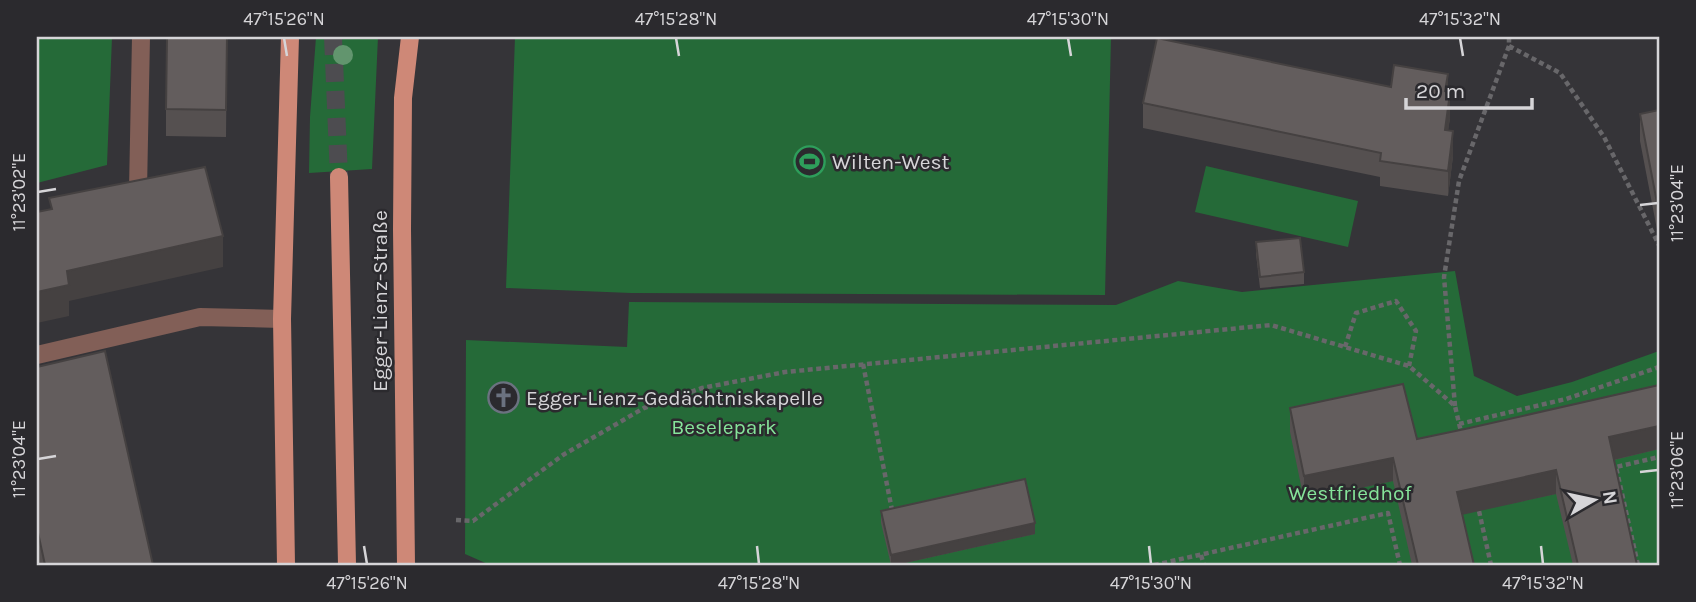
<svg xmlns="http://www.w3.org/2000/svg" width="1696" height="602" font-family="Karla,sans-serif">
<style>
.green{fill:#256a38}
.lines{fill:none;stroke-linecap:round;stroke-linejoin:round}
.primary-tunnel{stroke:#4d4c50;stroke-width:18;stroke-dasharray:18 9;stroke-linecap:butt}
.path{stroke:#68676a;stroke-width:4.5;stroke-dasharray:5 3.5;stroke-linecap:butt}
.lane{stroke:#825f57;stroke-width:18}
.street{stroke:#825f57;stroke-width:18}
.primary{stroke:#ce8877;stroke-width:18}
.tree{fill:#62956e}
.wall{fill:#555050}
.shaded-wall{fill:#454141}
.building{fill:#635d5d;stroke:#454141;stroke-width:2}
.ticks{fill:none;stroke:#d6d5d8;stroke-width:2.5}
.labels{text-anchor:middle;stroke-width:5;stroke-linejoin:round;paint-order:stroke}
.poi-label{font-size:21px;fill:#d6d5d8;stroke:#2b2a2e;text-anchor:start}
.street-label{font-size:21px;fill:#d6d5d8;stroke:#2b2a2e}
.park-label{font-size:21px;fill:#86e49a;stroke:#2b2a2e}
.neatline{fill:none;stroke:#d6d5d8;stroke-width:2.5}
.ticks-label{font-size:18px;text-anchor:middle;fill:#d6d5d8}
</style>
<rect width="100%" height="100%" fill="#353438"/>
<path class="green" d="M37,37H112L107,165L37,183Z
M316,37H378L372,169L309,173L310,117Z
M515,37H1111L1105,295L631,293L506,288Z
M1206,166L1358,201L1348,247L1195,212Z
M1455,271L1474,376L1517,396L1572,382L1659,351V565H490L465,554L466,340L627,347L629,302L1116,305L1178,281L1242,292Z"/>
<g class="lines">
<path class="primary-tunnel" d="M333,37L339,177"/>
<path class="path" d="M1509,46L1560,73L1604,137L1659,245
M1345,347L1356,313L1396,301L1416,331L1409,366
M863,364L892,510
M1455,406L1444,277L1459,181L1509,46V37
M1459,424L1566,399L1659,367
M1479,511L1491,565
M456,520L473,521L563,455L644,408L702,388L785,372L1271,325L1409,366L1455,406L1462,436
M1201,555L1204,565
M1154,565L1388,513L1400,565
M1638,565L1616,467L1659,457"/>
<path class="lane" d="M124,193L138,190L141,37"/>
<path class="street" d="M37,355L200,317L282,319"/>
<path class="primary" d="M339,177L347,565
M286,565L282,319L290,37
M406,565L402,229L403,98L410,37"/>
</g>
<circle class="tree" cx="343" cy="55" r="10"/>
<path class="wall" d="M227,37L226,137L166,136V109Z
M1391,87L1448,92L1450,118L1448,130L1453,156L1448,196L1380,186V177L1143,128V103Z
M1659,110V240L1640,141V114Z
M1256,242L1304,272V284L1260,288L1256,254Z
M37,367L153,565H38L37,559Z
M1290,408L1417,439L1659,449L1614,460L1637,565H1573L1556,494L1462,514L1474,565H1412L1393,481L1304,500L1290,432Z
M881,511L1035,534L896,565H891L881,523Z"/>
<path class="shaded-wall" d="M1448,74V99L1445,91Z
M1450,93V118L1445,155V130Z
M1453,131V156L1448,196V171Z
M223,236V267L69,301V316L37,323V292L67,271Z
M1659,426V449L1609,461V437Z
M1393,458V481L1304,500V476Z
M1556,470V494L1457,516V492Z
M1035,523V534L896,565H891V555Z"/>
<path class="building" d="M167,37H227L226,110L166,109Z
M1157,38L1391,87L1394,65L1448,74L1445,91L1450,93L1445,130L1453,131L1448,171L1380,161L1381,153L1143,103Z
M1659,110V213L1640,114Z
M205,167L223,236L67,271L69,285L37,292V212L52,209L49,198Z
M1300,238L1304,272L1260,277L1256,242Z
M105,351L153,565H45L37,528V367Z
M1403,384L1417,439L1465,429L1659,385V426L1609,437L1637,565H1578L1556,470L1457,492L1474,565H1418L1393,458L1304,476L1290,408Z
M1025,479L1035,523L891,555L881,511Z"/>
<path class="ticks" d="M284,38L287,56M676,38L679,56M1068,38L1071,56M1460,38L1463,56M38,192L56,189M1640,205L1658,203M38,459L56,456M1640,472L1658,470M364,546L367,564M757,546L759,564M1149,546L1151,564M1541,546L1543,564"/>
<defs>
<symbol id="stadium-ring" viewBox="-11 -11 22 22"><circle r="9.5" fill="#2b2a2e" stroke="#2e9e5b" stroke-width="1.5"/><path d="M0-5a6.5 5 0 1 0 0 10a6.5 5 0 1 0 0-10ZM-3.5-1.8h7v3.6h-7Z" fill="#2e9e5b"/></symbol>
<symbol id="church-ring" viewBox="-11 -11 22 22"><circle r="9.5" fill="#2b2a2e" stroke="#6b7280" stroke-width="1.5"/><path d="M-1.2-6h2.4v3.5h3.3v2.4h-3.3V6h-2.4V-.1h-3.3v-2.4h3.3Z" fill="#6b7280"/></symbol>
</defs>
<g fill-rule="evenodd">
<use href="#stadium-ring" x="792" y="144" width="35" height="35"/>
<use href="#church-ring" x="486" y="380" width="35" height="35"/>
</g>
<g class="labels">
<g class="poi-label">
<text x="832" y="169">Wilten-West</text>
<text x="526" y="405">Egger-Lienz-Gedächtniskapelle</text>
</g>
<g class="street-label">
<text transform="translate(380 301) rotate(-90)" y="7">Egger-Lienz-Straße</text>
</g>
<g class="park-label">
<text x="724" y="434">Beselepark</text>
<text x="1350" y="500">Westfriedhof</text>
</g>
</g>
<rect width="1696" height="602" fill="none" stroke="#2b2a2e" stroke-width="77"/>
<g transform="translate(1594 500) rotate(81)" stroke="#2b2a2e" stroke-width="5" paint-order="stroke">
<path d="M0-5L12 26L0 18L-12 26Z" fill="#d6d5d8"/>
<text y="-10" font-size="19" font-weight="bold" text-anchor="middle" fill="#d6d5d8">N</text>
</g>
<path d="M1406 98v10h126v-10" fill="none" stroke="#d6d5d8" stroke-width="3.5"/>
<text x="1416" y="98" font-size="21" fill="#d6d5d8" stroke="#2b2a2e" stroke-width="5" paint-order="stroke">20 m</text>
<rect x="38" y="38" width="1620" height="526" class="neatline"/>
<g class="ticks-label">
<text x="284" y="25">47°15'26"N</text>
<text x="676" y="25">47°15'28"N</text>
<text x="1068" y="25">47°15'30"N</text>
<text x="1460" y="25">47°15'32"N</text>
<text transform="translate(19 192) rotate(-90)" y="6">11°23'02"E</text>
<text transform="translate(1677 203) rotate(-90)" y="6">11°23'04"E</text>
<text transform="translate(19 459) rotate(-90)" y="6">11°23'04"E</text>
<text transform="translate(1677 470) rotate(-90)" y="6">11°23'06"E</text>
<text x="367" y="589">47°15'26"N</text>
<text x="759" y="589">47°15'28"N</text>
<text x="1151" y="589">47°15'30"N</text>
<text x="1543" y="589">47°15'32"N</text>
</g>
</svg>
